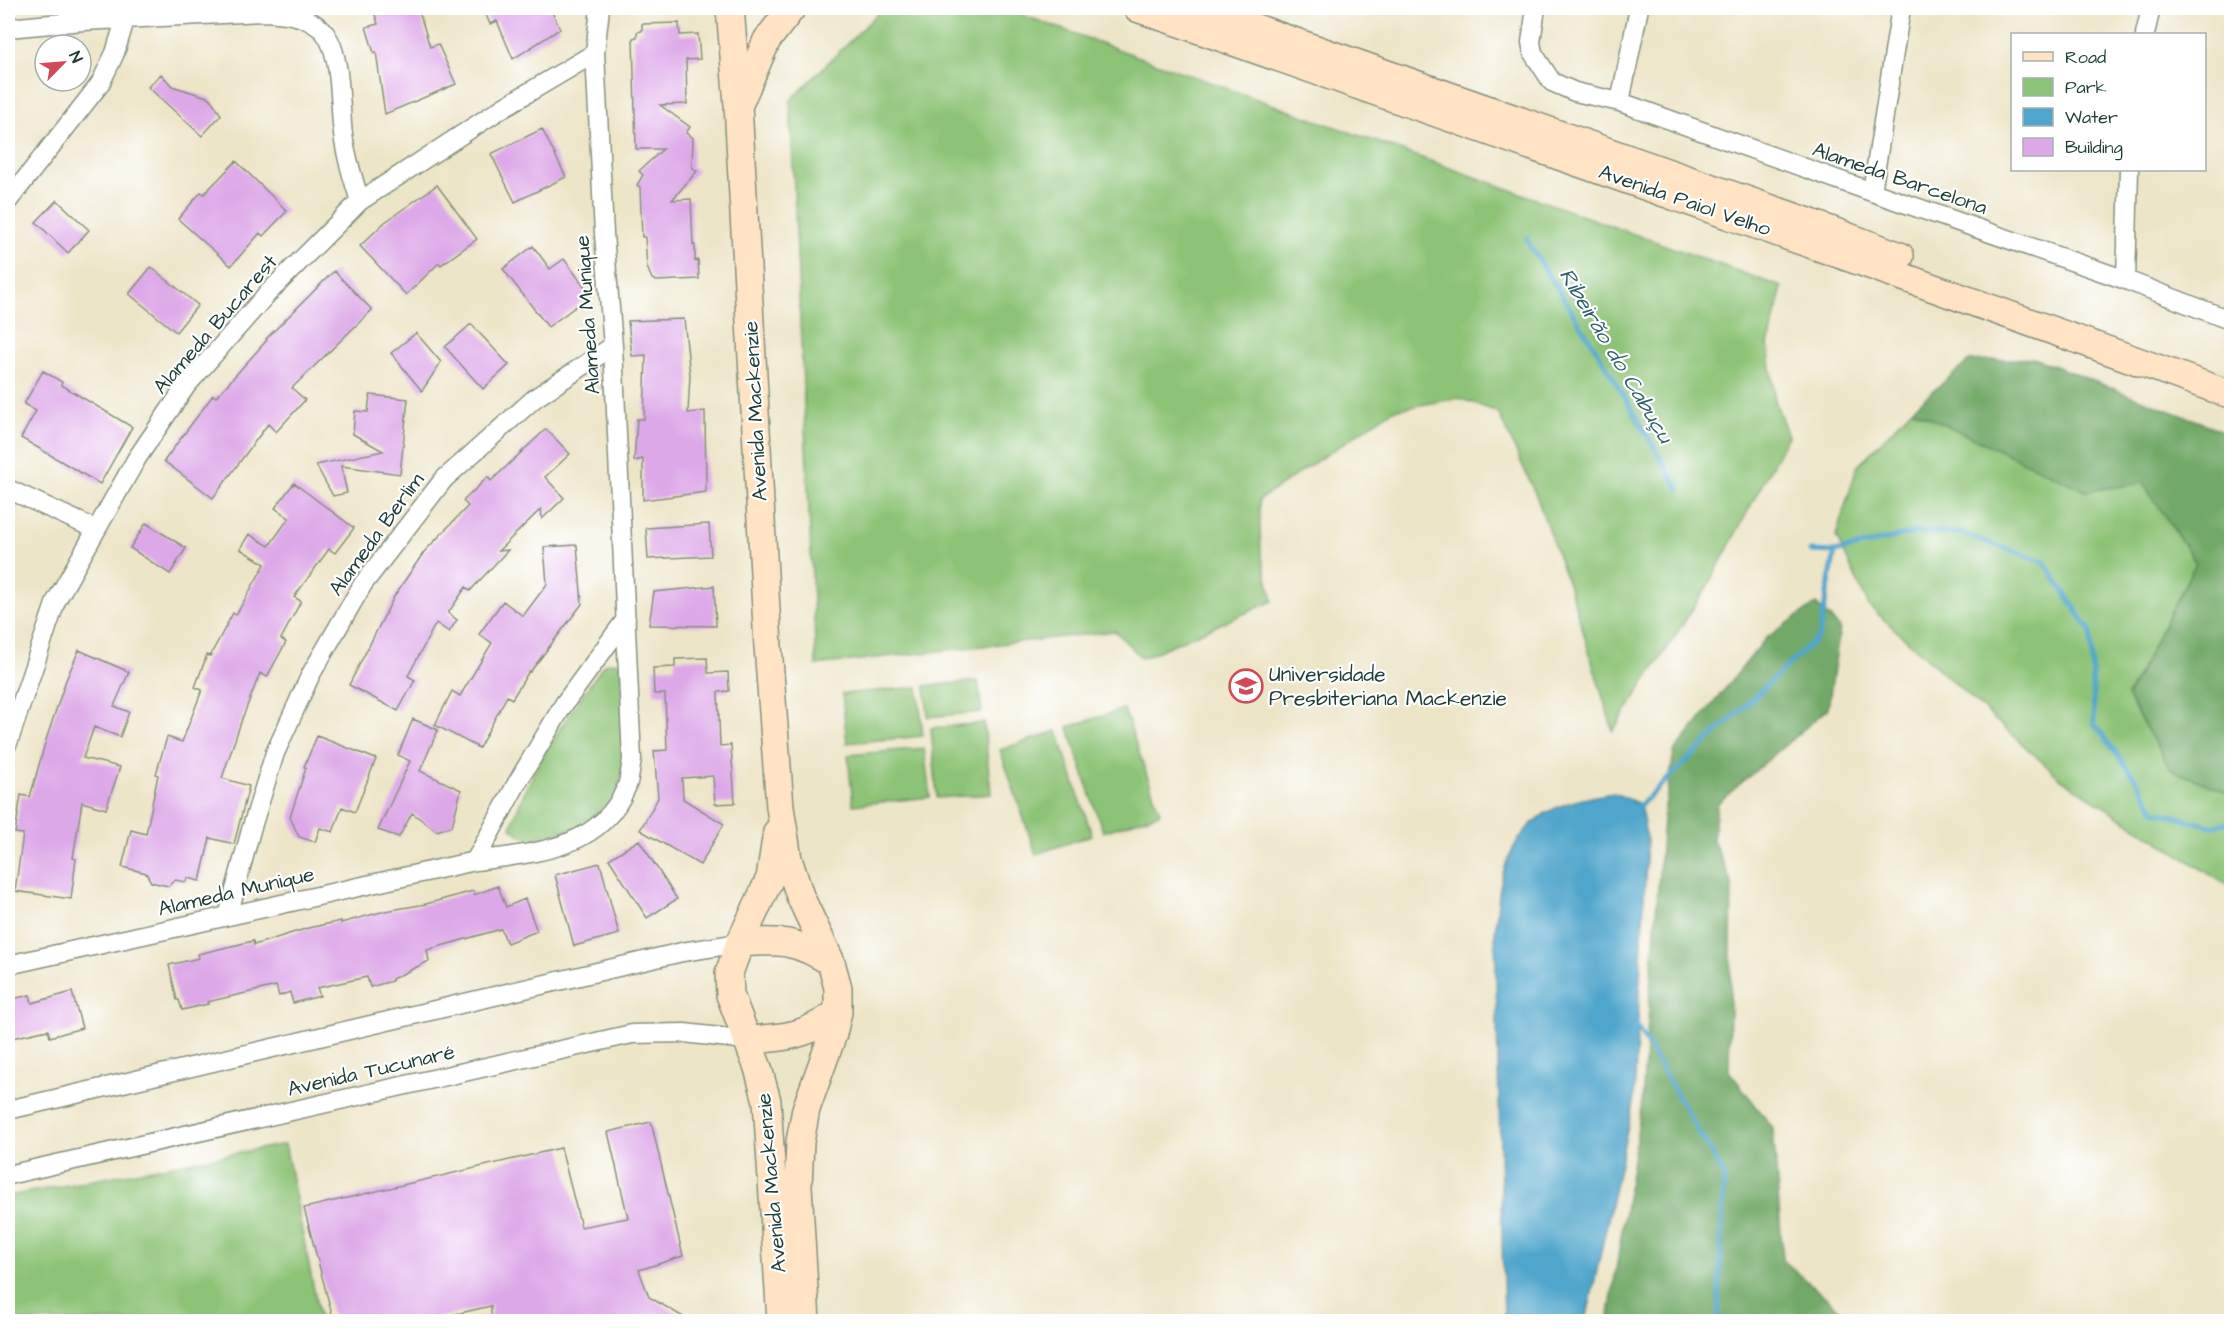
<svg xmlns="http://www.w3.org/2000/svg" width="2239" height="1329" font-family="'Architects Daughter',sans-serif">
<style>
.green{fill:#8dc376;stroke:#568055;stroke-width:1.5}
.forest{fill:#72a967;stroke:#48734e;stroke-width:1.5}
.water{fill:#4fa5cb;stroke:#377180;stroke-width:1.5}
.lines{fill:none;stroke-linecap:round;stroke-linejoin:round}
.stream{stroke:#4fa5cb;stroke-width:5}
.building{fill:#dda8e8}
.minor-casing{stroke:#86917e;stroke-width:21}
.secondary-casing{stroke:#86917e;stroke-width:30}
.minor{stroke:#fff;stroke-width:18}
.secondary{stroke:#fee4c5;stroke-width:27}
.labels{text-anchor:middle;stroke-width:4.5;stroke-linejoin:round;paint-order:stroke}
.street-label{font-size:21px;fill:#1f3d34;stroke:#fff}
.poi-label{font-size:21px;fill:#1f3d34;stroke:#fff;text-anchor:start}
.water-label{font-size:22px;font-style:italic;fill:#306169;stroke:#fff}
</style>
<rect width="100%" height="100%" fill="#fff"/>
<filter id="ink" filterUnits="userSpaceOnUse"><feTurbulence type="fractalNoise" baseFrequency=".0167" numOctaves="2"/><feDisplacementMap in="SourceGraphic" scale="12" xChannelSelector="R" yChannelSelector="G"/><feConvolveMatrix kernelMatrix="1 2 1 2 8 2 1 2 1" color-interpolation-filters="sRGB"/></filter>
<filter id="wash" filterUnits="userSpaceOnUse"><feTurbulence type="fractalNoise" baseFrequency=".008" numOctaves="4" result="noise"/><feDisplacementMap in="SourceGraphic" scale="24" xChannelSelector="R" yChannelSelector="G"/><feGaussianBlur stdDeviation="1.35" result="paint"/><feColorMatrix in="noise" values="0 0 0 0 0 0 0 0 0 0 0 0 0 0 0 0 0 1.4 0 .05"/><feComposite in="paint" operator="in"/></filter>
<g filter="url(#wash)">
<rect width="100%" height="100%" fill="#ede5c8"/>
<path class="green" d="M883,8H1003L1782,287L1768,344L1775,401L1788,436L1707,587L1613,731L1572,595L1536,495L1498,412L1459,398L1393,410L1259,500L1261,554L1273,601L1142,658L1115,631L816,665L790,101Z
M1912,409L2086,491L2143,483L2196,563L2127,696L2171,770L2231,794V888L2061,779L1869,606L1836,536L1857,467Z
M614,662L621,665L626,763L615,797L591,825L530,839L520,835L511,828C529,768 569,715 604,664Z
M978,681L982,712L928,717L925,686Z
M918,687L923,736L847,743L842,694Z
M1124,709L1160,813L1103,832L1068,727Z
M984,723L991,794L937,798L931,728Z
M1057,731L1092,835L1036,854L1000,750Z
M924,748L930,797L853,805L848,755Z
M285,1144L320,1321H13L8,1297V1196Z"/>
<path class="forest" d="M2034,358L2231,434V794L2171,770L2127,696L2196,563L2143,483L2086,491L1912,409L1969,361Z
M1816,604L1840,628L1828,708L1717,804L1713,840L1732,884L1729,1071L1773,1128L1783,1260L1853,1321H1608L1642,1101L1663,819L1674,752L1766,638Z"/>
<path class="water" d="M1614,793L1640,804L1647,840L1634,1099L1586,1321H1504L1495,933C1497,914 1498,892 1503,873C1521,815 1558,801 1614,793Z"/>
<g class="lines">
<path class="stream" d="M1527,238L1529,244L1599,354L1679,489
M1810,551L1835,552L1917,532L1960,533L2044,562L2091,632L2094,723L2140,785L2155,811L2211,826L2232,822
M1637,808L1819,636L1835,552
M1635,1023L1724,1175L1718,1322"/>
</g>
<g id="blocks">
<path class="building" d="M373,8H418L430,47L438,44L456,84L385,114L376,52L374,53L366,27L378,24Z
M483,8H550L560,29L513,59L497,21L490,24Z
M679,23L680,35L698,34L700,59L686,60L687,104L660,105L690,127L686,133L693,138L692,167L697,171L672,200L691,199L693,245H695V261L698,260L699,279L656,281L652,279L647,267L645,237H642L640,187L637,185L643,175L639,171L663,149H636L633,38L637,37V32L642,31V24Z
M161,74L172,86L210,98L221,115L202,136L148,87Z
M542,129L566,177L515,202L491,154Z
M236,161L287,211L263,236L260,233L231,266L178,219L201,192L204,194Z
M437,185L477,239L441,265L439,263L406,295L360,246L385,222Z
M57,200L89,230L68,253L36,222Z
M533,246L550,269L564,259L591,295L548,327L503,269Z
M151,267L198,305L176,332L129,294Z
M334,271L372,310L292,388L305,400L276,432L268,424L213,498L164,461L213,395L216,397L267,340L266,339Z
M684,319L690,375L688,413L705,411L706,492L643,500V459L634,461L637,419H644L646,355L632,356L628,321Z
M471,324L509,365L483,389L445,347Z
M416,333L441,362L422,391L391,353Z
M43,371L62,382L61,385L132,427L100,484L21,438L36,411L24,404Z
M370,395L408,399L400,474L341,466L347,493L333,496L316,465L383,451L353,434L355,411L368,412Z
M546,429L570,454L545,477L564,498L542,519L541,509L498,551L508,550L470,591L466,587L448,613L457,620L449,632L436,623L408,676L415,680L398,711L349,685L395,595L424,552L468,506L463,501L488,477L491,481Z
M294,483L354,528L335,553L329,549L294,597L301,601L281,639L286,642L267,677L260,673L242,719L222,778L249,786L234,844L210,838L200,881L187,878L186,882L175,880L168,886L151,882L146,873L122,867L131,830L146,834L158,775L156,774L167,737L182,742L202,690L195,687L207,655L210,656L233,613L236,615L265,564L240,549L249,534L269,546L289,518L275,508Z
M146,523L186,548L170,574L130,548Z
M709,524L711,556L648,559L646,528Z
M577,545L582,604L530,672L529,671L512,699L507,696L479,748L435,725L452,691L460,696L492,643L479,634L503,601L523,616L547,584L544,547Z
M714,586L716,626L649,625L654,592Z
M79,650L129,672L114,706L129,712L120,737L94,727L83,758L120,767L106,809L82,802L73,858L76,859L71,899L15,891L23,834L15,833L21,795L30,797L46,740L66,680Z
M707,658L708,673L728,672L729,691L718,692L720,746L731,745L735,803L715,804L713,776L682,778L683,799L724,824L700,865L640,830L658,798L654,751L667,750L665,694H654L653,668L675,667V659Z
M413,719L438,730L420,771L461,790L452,826L437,831L412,813L399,837L378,830L410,761L398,755Z
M317,736L376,759L355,812L342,807L333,832L320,828L315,842L299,837L290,817L306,768L304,767Z
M639,840L677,899L647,918L609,859Z
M600,863L619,934L574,946L555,875Z
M498,886L506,907L525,899L537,931L507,943L501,929L427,950L429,961L392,979V981L370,987L367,977L317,988L320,996L293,1003L290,992L279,996L276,986L207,1002L208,1004L182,1010L179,1000H177L169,965L199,958L198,954L253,941L254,945L308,928L341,921V923L385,911L426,904L473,891L474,895Z
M72,992L82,1028L50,1037L48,1030L12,1038L8,1017V1000L30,995L32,1003Z
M651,1122L683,1256L639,1270L649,1297L692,1322H491V1306L420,1322H334L304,1208L561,1148L581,1227L628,1218L608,1132Z"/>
</g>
</g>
<g filter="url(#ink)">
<use href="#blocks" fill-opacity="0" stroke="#86917e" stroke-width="1.5"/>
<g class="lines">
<defs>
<path id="minor" d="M1536,8L1531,42L1533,53L1552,82L1575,92L1620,102L1872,192L2126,280L2232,321
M8,28L83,21L263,12C283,13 303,14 320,28C343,47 339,106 343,134C346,157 353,179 360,201
M2145,34L2151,8
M1620,102L1639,8
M1872,192L1901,8
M8,201L100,84L115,53L125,20
M2126,280L2129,170
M8,489L95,529
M8,743L56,601L137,458L186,386L266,295L360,201L504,107L595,53
M475,861L517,783L564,704L626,619
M228,916L251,830L275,753L311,674L363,584L444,479L535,398L613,346
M8,965L475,861C533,853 600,850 626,788C630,780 630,769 632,760L613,346L604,234L595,53L600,8
M8,1110L682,952L740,943
M8,1175L632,1034L684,1033L747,1040"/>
<path id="secondary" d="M730,8L738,105L768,646L780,807L788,859L800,896L831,962L838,988V1012L833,1034L806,1109L800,1142L798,1186L806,1322
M1137,8L1867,264L2232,395
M1199,8L1803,220L1900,256
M739,104L767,40L792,8
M777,832L770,878L740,943L729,973L730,995L758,1068L767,1101L781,1322
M740,943C781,940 796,940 831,962
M747,1040C785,1038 807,1036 838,1012"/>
</defs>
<use href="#minor" class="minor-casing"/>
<use href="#secondary" class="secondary-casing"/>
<use href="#minor" class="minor"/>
<use href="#secondary" class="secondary"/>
</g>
</g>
<defs>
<symbol id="university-ring" viewBox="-11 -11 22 22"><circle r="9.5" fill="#fff" stroke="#d1495b" stroke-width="1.5"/><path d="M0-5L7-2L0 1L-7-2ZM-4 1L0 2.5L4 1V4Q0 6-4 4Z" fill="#d1495b"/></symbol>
</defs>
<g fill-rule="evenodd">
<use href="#university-ring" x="1227" y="667" width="38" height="38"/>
</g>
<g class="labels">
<g class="street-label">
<text transform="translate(1900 178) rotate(19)" y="7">Alameda Barcelona</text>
<text transform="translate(1685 200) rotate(19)" y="7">Avenida Paiol Velho</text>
<text transform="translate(587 315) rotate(-94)" y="7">Alameda Munique</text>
<text transform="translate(215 324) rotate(-49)" y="7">Alameda Bucarest</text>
<text transform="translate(755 411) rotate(-93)" y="7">Avenida Mackenzie</text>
<text transform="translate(376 534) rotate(-54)" y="7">Alameda Berlim</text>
<text transform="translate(236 891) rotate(-13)" y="7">Alameda Munique</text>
<text transform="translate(371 1070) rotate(-13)" y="7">Avenida Tucunaré</text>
<text transform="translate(771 1183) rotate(-95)" y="7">Avenida Mackenzie</text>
</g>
<g class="poi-label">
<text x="1269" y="681">Universidade<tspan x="1269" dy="24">Presbiteriana Mackenzie</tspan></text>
</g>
<g class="water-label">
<text transform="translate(1617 355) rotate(59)" y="8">Ribeirão do Cabuçu</text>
</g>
</g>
<rect width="2239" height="1329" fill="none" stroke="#fff" stroke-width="30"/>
<rect x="2011" y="33" width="195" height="138" fill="#ffffff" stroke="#a5b1ae" stroke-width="1.5"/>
<rect x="2023" y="52" width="30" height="9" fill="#fee4c5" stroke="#a5b1ae" stroke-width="1.5"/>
<text x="2065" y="63" font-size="18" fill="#1f3d34">Road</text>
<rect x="2023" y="78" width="30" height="18" fill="#8dc376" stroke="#a5b1ae" stroke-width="1.5"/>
<text x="2065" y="93" font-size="18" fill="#1f3d34">Park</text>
<rect x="2023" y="108" width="30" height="18" fill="#4fa5cb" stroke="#a5b1ae" stroke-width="1.5"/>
<text x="2065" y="123" font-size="18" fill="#1f3d34">Water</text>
<rect x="2023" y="138" width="30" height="18" fill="#dda8e8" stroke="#a5b1ae" stroke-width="1.5"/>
<text x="2065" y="153" font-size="18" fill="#1f3d34">Building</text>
<g transform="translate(63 63) rotate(65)"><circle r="28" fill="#ffffff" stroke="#a5b1ae" stroke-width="1.5"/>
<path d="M0-4.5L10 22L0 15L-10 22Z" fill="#d1495b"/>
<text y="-9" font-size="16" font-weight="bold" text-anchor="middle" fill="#1f3d34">N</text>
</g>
</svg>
